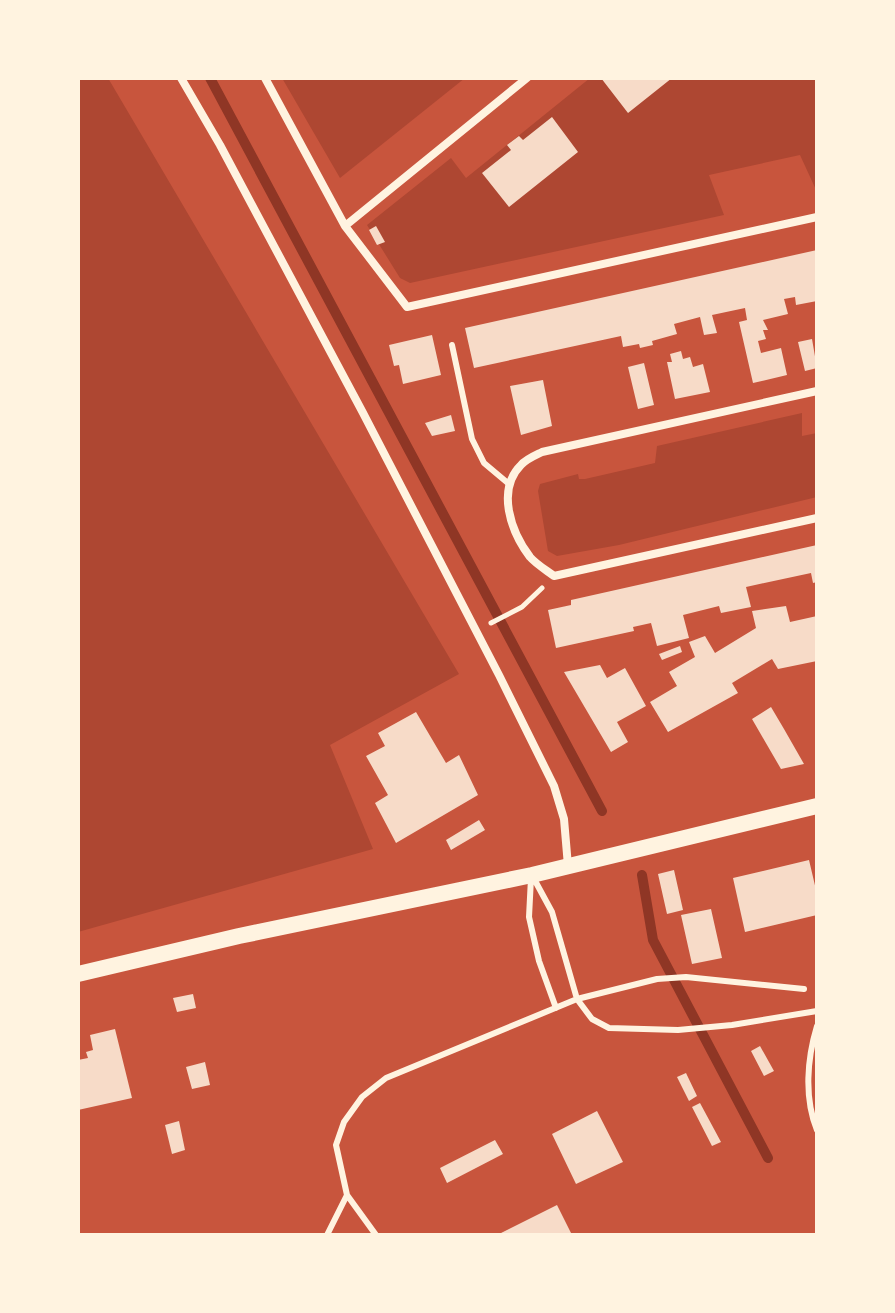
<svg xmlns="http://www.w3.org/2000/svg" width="895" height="1313" font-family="'PT Sans',sans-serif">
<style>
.green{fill:#ae4732}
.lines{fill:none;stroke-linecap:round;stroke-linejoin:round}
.stream{stroke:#8f3625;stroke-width:10}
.building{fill:#f7dbc8}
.path{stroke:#fff3e0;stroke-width:5}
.service{stroke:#fff3e0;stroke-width:6}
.minor{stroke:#fff3e0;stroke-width:8}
.secondary{stroke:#fff3e0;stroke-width:16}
</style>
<rect width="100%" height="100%" fill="#c8553d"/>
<path class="green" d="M78,78H108L459,674L330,745L373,849L78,932Z
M282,78H465L340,178Z
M590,78H817V192L800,155L709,175L724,215L410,283L400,278L367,225L451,158L466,178Z
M802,413V436L817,433V497L619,545L557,556L548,551L538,491L540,484L578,474L579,479H585L655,463L657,446Z"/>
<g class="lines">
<path class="stream" d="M210,78L602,811
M642,875L653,940L768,1158"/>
</g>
<path class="building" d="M601,78H672L628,113Z
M552,117L578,152L509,207L482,173L511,150L507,145L519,136L523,140Z
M376,226L385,242L377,245L369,230Z
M817,250V301L796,305L795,297L784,299L788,314L763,320L768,330H763L766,339L758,341L761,353L781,348L787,375L753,383L739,322L747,320L745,308L712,315L717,333L704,335L700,317L674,324L677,334L652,341L653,345L640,348L639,344L623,347L621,336L474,368L465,328Z
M432,335L441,375L403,384L399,365L394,366L389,345Z
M812,339L817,368L805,371L798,342Z
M681,351L683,359L690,357L693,367L703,364L710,392L675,399L667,362H672L670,354Z
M644,363L654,405L638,409L628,367Z
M543,380L552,426L521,435L510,386Z
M451,415L455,431L432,436L425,423Z
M817,545V582L813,583L811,573L746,587L751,607L721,613L719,606L683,615L689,638L657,646L651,623L633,627L634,631L556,648L548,610L571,605V600Z
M786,606L790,622L817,616V661L778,669L772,659L732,683L738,693L668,732L650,702L677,686L669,672L695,657L689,642L705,636L715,653L756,628L752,611Z
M680,646L682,652L662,660L659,654Z
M600,665L607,678L625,668L646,706L617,722L628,742L611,752L564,672Z
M771,707L784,729L804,764L781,769L752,719Z
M416,712L446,763L459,755L478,795L396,843L375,803L388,795L366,756L385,746L378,733Z
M479,820L485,830L451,850L446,840Z
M809,860L817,894V915L745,932L733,878Z
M674,870L683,910L667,914L658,874Z
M711,909L722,958L692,964L681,915Z
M193,994L196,1008L177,1012L173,998Z
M115,1029L132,1098L78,1110V1060L88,1058L86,1052L93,1050L90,1035Z
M760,1046L774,1071L764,1076L751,1051Z
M205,1062L210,1085L192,1089L186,1067Z
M686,1073L697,1096L689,1101L677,1077Z
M700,1103L721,1142L712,1146L692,1107Z
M597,1111L623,1162L576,1184L552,1134Z
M179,1121L185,1150L172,1154L165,1125Z
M495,1140L503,1154L447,1183L440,1168Z
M557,1205L572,1235H497Z"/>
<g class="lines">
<path class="path" d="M491,623L522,607L542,588"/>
<path class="service" d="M452,345L472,439L484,463L509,484
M533,877L552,912L577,999L592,1019L609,1028L678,1030L732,1025L817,1011
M531,878L529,917L539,961L556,1008
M817,1026C807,1059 804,1098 817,1130
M347,1195L376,1235
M327,1235L347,1195L336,1145L344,1122L362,1097L386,1078L577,999L657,979L686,977L804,989"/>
<path class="minor" d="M181,78L220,145L362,411L499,675L554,786L564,819L568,866
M265,78L345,226L407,307L817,217
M345,226L527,78
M817,391L542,452C536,455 526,459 521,465C496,490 511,532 530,557C536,564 546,570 554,576L817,518"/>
<path class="secondary" d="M78,974L239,936L532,875L817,806"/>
</g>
<rect width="895" height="1313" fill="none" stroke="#fff3e0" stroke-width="160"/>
</svg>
